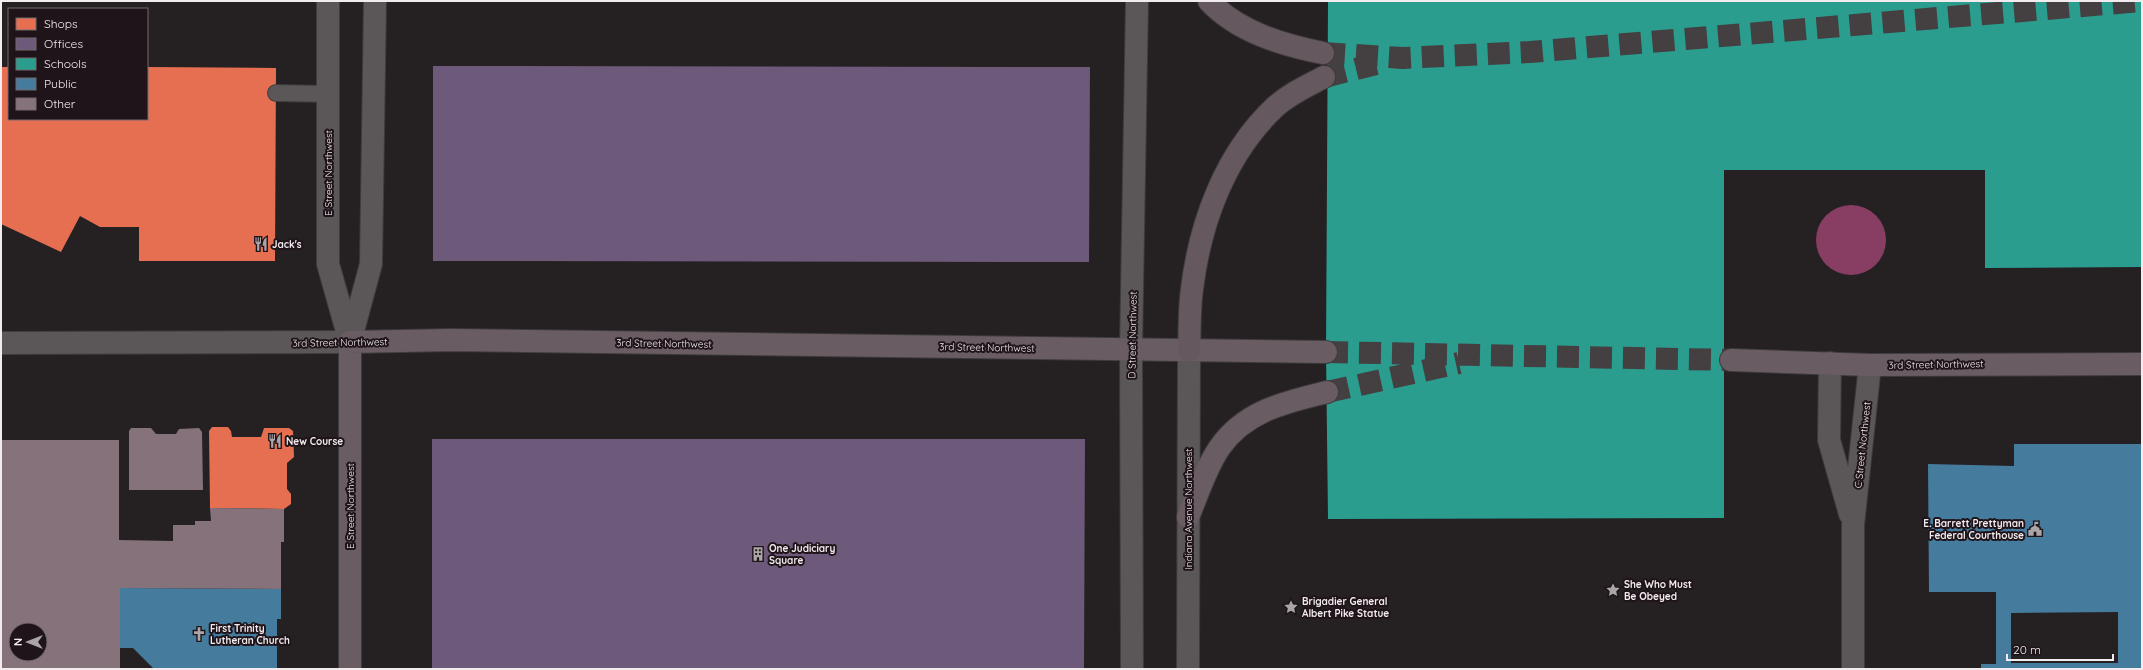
<svg xmlns="http://www.w3.org/2000/svg" width="2143" height="670" font-family="Quicksand,sans-serif">
<style>
.water{fill:#883e63}
.shops{fill:#e76f51}
.offices{fill:#6d597a}
.schools{fill:#2a9d8f}
.public{fill:#457b9d;fill-rule:evenodd}
.building{fill:#86727b;fill-rule:evenodd}
.lines{fill:none;stroke-linecap:round;stroke-linejoin:round}
.primary-tunnel{stroke:#443f41;stroke-width:22;stroke-dasharray:22 11;stroke-linecap:butt}
.motorway-tunnel{stroke:#443f41;stroke-width:22;stroke-dasharray:22 11;stroke-linecap:butt}
.service-casing{stroke:#3f3b3d;stroke-width:18}
.tertiary-casing{stroke:#3f3b3d;stroke-width:24}
.secondary-casing{stroke:#3f3b3d;stroke-width:24}
.primary-casing{stroke:#3f3b3d;stroke-width:24}
.motorway-casing{stroke:#3f3b3d;stroke-width:24}
.service{stroke:#5b5658;stroke-width:16}
.tertiary{stroke:#5b5658;stroke-width:22}
.secondary{stroke:#5b5658;stroke-width:22}
.primary{stroke:#695d63;stroke-width:22}
.motorway{stroke:#66585f;stroke-width:22}
.labels{text-anchor:middle;stroke-width:4;stroke-linejoin:round;paint-order:stroke}
.street-label{font-size:10px;fill:#f3ecef;stroke:#1e1419}
.poi-label{font-size:10px;font-weight:bold;fill:#f3ecef;stroke:#1e1419;text-anchor:start}
</style>
<rect width="100%" height="100%" fill="#252022"/>
<path class="water" d="M1816 240a35 35 0 1 1 70 0a35 35 0 1 1-70 0Z"/>
<path class="shops" d="M1,67H9V119H147V67L276,68L275,261H139V227H100L80,216L61,252L1,224Z
M212,427H228L231,431L232,437H261L264,428H289L293,431L294,457L287,463V489L291,494V504L284,509L210,508L209,431Z"/>
<path class="offices" d="M433,66L1090,67L1089,262L433,261Z
M432,439H1085L1084,669H432Z"/>
<path class="schools" d="M1328,1H2142V267L1985,268V170H1724V518L1328,519L1326,352Z"/>
<path class="public" d="M2014,444H2142V669H1981V664H1996V592H1929L1928,464L2014,466ZM2118,612V663H2011V613Z
M120,588L281,589V619H277V669H154L133,648H120Z"/>
<path class="building" d="M131,428H151L156,434H176L179,429L199,428L202,432L203,490H129V431Z
M1,440H119V540L173,541V525H195V521H211L210,508L284,509V542H281V589L120,588V669H1ZM16,630H40V654H16Z"/>
<g class="lines">
<path class="primary-tunnel" d="M1326,352L1731,360
M1327,392L1459,363"/>
<path class="motorway-tunnel" d="M1323,53L1403,58L1530,52L2142,1
M1324,77L1376,64"/>
<defs>
<path id="service" d="M276,93L328,94"/>
<path id="tertiary" d="M1,343L350,342
M1830,363L1829,440L1850,514
M1132,669L1131,349L1137,1
M1188,669L1189,350
M1853,669V525L1870,365"/>
<path id="secondary" d="M328,1V264L350,342
M350,342L371,264L375,1"/>
<path id="primary" d="M1731,360L1870,365L2142,364
M1188,517C1198,494 1206,467 1220,447C1246,410 1287,402 1327,392
M350,669V342L451,340L1326,352"/>
<path id="motorway" d="M1209,1C1238,32 1283,45 1323,53
M1189,350C1190,330 1189,309 1192,289C1200,223 1225,154 1275,107C1289,94 1307,86 1324,77"/>
</defs>
<use href="#service" class="service-casing"/>
<use href="#tertiary" class="tertiary-casing"/>
<use href="#secondary" class="secondary-casing"/>
<use href="#primary" class="primary-casing"/>
<use href="#motorway" class="motorway-casing"/>
<use href="#service" class="service"/>
<use href="#tertiary" class="tertiary"/>
<use href="#secondary" class="secondary"/>
<use href="#primary" class="primary"/>
<use href="#motorway" class="motorway"/>
</g>
<defs>
<symbol id="restaurant-bare" viewBox="-9 -9 18 18"><path d="M-5-6h1v4h1v-4h1v4h1v-4h1v5L-1.5 .5V6h-2V.5L-5-1ZM5-6V6H3V1.5H1.5Q1.5-4 5-6Z" fill="#aba5a7" stroke="#1e1419" stroke-width="2.5" paint-order="stroke"/></symbol>
<symbol id="civic-bare" viewBox="-9 -9 18 18"><path d="M-.6-6.5H3V-4.5H.6V-3L4-1V1h2V6H-6V1h2V-1L-.6-3ZM-1.2 2.5V6h2.4V2.5Z" fill="#aba5a7" stroke="#1e1419" stroke-width="2.5" paint-order="stroke"/></symbol>
<symbol id="building-bare" viewBox="-9 -9 18 18"><path d="M-4-6H4V6H1V3H-1V6H-4ZM-2.5-4.3h1.7v1.8h-1.7ZM.8-4.3h1.7v1.8H.8ZM-2.5-1h1.7V.8h-1.7ZM.8-1h1.7V.8H.8Z" fill="#aba5a7" stroke="#1e1419" stroke-width="2.5" paint-order="stroke"/></symbol>
<symbol id="sight-bare" viewBox="-9 -9 18 18"><path d="M0-6L1.8-2.2L6-1.7L2.9 1.2L3.7 5.4L0 3.3L-3.7 5.4L-2.9 1.2L-6-1.7L-1.8-2.2Z" fill="#aba5a7" stroke="#1e1419" stroke-width="2.5" paint-order="stroke"/></symbol>
<symbol id="church-bare" viewBox="-9 -9 18 18"><path d="M-1.2-6h2.4v3.5h3.3v2.4h-3.3V6h-2.4V-.1h-3.3v-2.4h3.3Z" fill="#aba5a7" stroke="#1e1419" stroke-width="2.5" paint-order="stroke"/></symbol>
</defs>
<g fill-rule="evenodd">
<use href="#restaurant-bare" x="251" y="234" width="20" height="20"/>
<use href="#restaurant-bare" x="265" y="431" width="20" height="20"/>
<use href="#civic-bare" x="2025" y="519" width="20" height="20"/>
<use href="#building-bare" x="748" y="544" width="20" height="20"/>
<use href="#sight-bare" x="1603" y="580" width="20" height="20"/>
<use href="#sight-bare" x="1281" y="597" width="20" height="20"/>
<use href="#church-bare" x="189" y="624" width="20" height="20"/>
</g>
<g class="labels">
<g class="street-label">
<text transform="translate(328 173) rotate(-90)" y="4">E Street Northwest</text>
<text transform="translate(1132 335) rotate(-89)" y="4">D Street Northwest</text>
<text transform="translate(340 342) rotate(-1)" y="4">3rd Street Northwest</text>
<text transform="translate(664 343) rotate(1)" y="4">3rd Street Northwest</text>
<text transform="translate(987 347) rotate(1)" y="4">3rd Street Northwest</text>
<text transform="translate(1936 364) rotate(-1)" y="4">3rd Street Northwest</text>
<text transform="translate(1862 445) rotate(-84)" y="4">C Street Northwest</text>
<text transform="translate(350 506) rotate(-90)" y="4">E Street Northwest</text>
<text transform="translate(1188 509) rotate(-90)" y="4">Indiana Avenue Northwest</text>
</g>
<g class="poi-label">
<text x="272" y="248">Jack's</text>
<text x="286" y="445">New Course</text>
<text x="2024" y="527" text-anchor="end">E. Barrett Prettyman<tspan x="2024" dy="12">Federal Courthouse</tspan></text>
<text x="769" y="552">One Judiciary<tspan x="769" dy="12">Square</tspan></text>
<text x="1624" y="588">She Who Must<tspan x="1624" dy="12">Be Obeyed</tspan></text>
<text x="1302" y="605">Brigadier General<tspan x="1302" dy="12">Albert Pike Statue</tspan></text>
<text x="210" y="632">First Trinity<tspan x="210" dy="12">Lutheran Church</tspan></text>
</g>
</g>
<rect width="2143" height="670" fill="none" stroke="#f3ecef" stroke-width="4"/>
<rect x="8" y="8" width="140" height="112" fill="#1e1419" stroke="#736a6f"/>
<rect x="16" y="18" width="20" height="12" fill="#e76f51" stroke="#736a6f"/>
<text x="44" y="28" font-size="12" fill="#f3ecef">Shops</text>
<rect x="16" y="38" width="20" height="12" fill="#6d597a" stroke="#736a6f"/>
<text x="44" y="48" font-size="12" fill="#f3ecef">Offices</text>
<rect x="16" y="58" width="20" height="12" fill="#2a9d8f" stroke="#736a6f"/>
<text x="44" y="68" font-size="12" fill="#f3ecef">Schools</text>
<rect x="16" y="78" width="20" height="12" fill="#457b9d" stroke="#736a6f"/>
<text x="44" y="88" font-size="12" fill="#f3ecef">Public</text>
<rect x="16" y="98" width="20" height="12" fill="#86727b" stroke="#736a6f"/>
<text x="44" y="108" font-size="12" fill="#f3ecef">Other</text>
<g transform="translate(28 642) rotate(270)"><circle r="19" fill="#1e1419" stroke="#736a6f"/>
<path d="M0-3L7 15L0 10L-7 15Z" fill="#aba5a7"/>
<text y="-6" font-size="11" font-weight="bold" text-anchor="middle" fill="#f3ecef">N</text>
</g>
<path d="M2007 654v6h106v-6" fill="none" stroke="#f3ecef" stroke-width="2"/>
<text x="2013" y="654" font-size="12" fill="#f3ecef" stroke="#1e1419" stroke-width="3" paint-order="stroke">20 m</text>
</svg>
